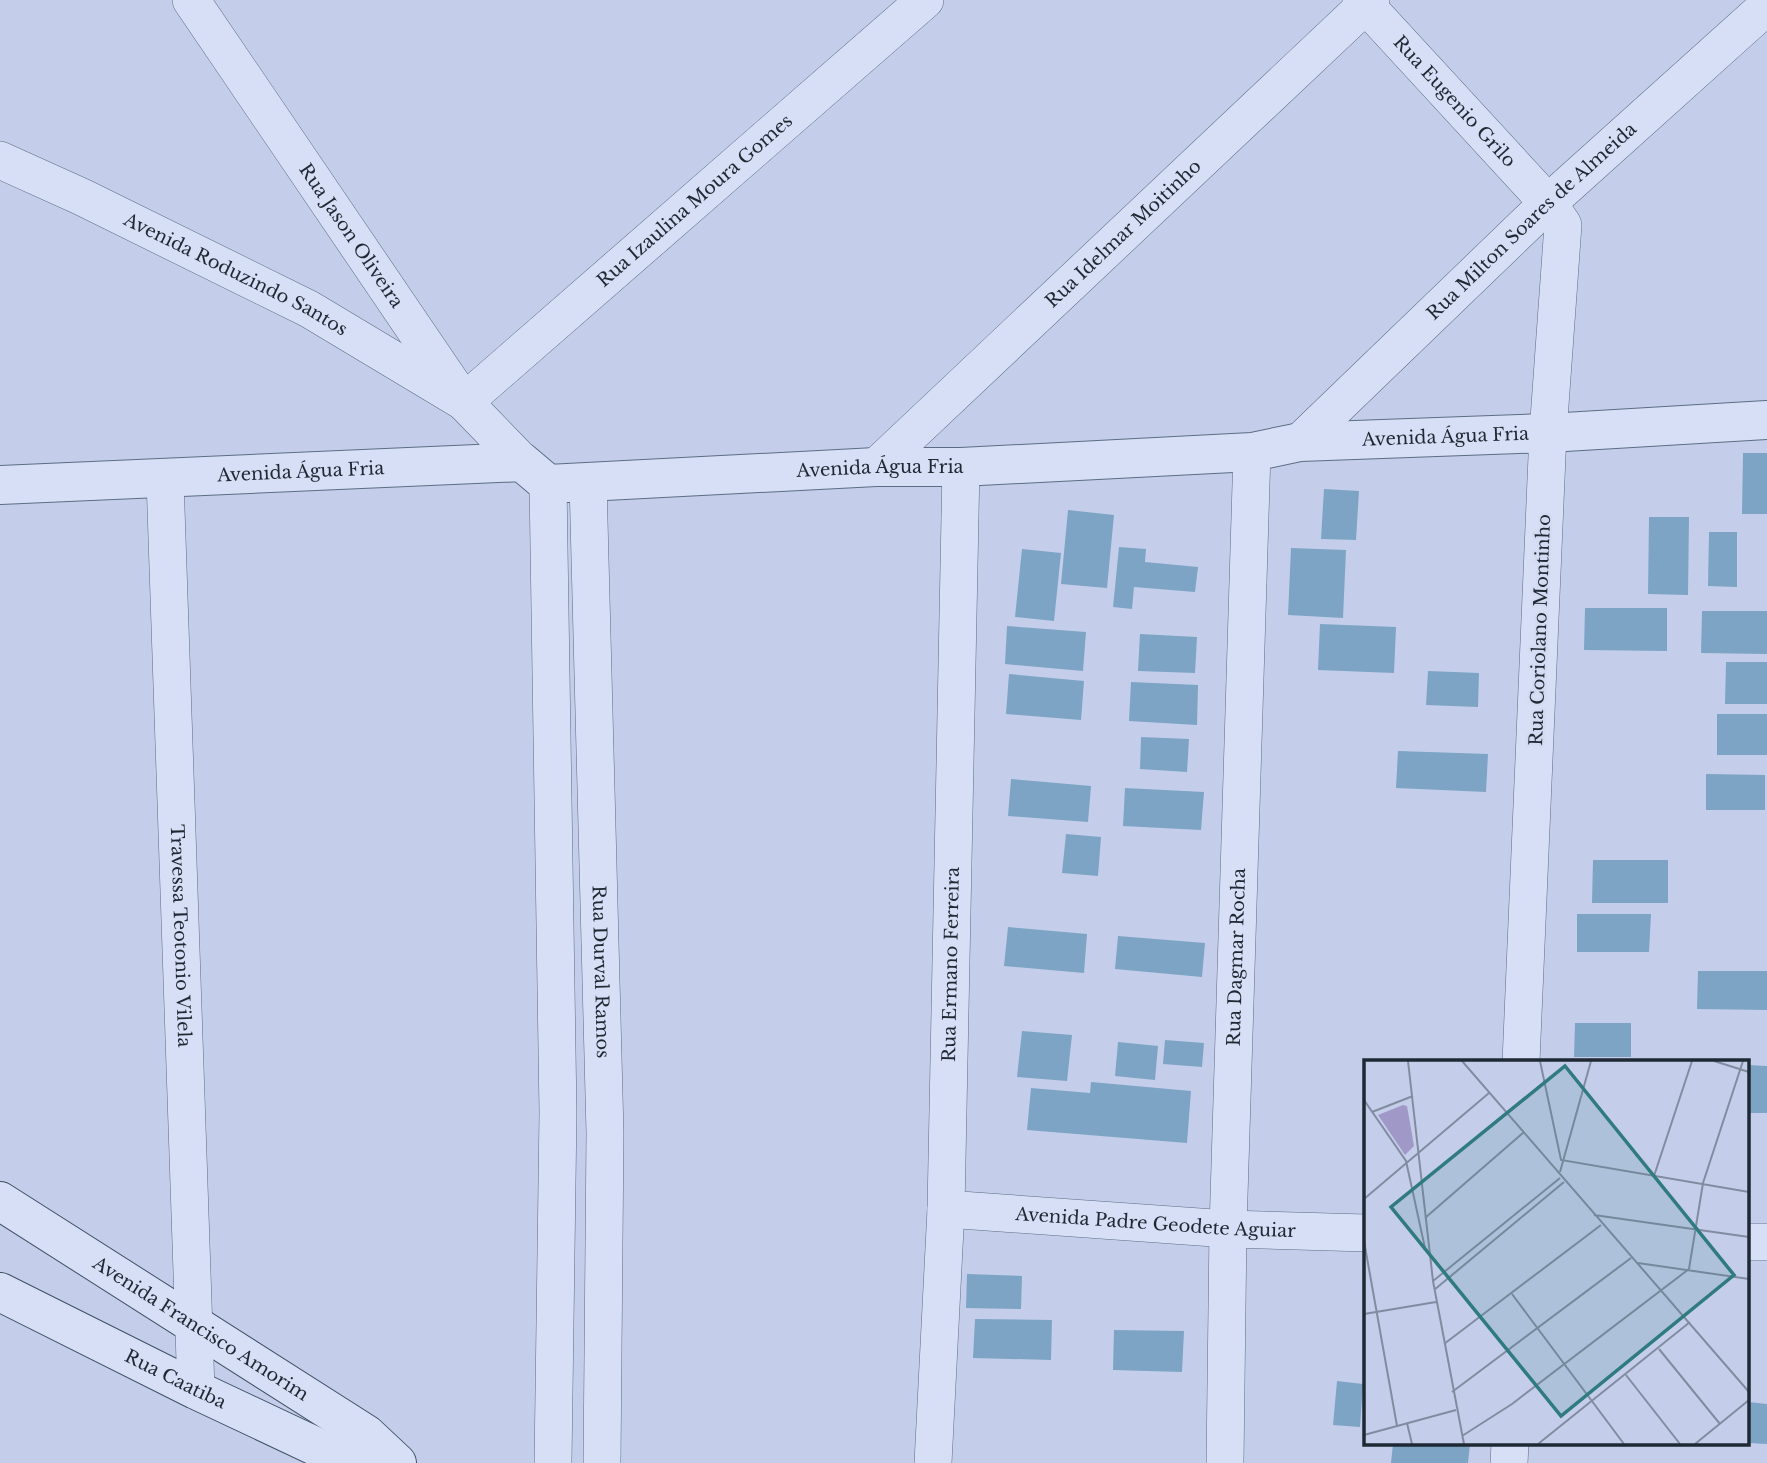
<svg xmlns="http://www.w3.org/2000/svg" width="1767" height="1463" font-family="'Libre Baskerville',serif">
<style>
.building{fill:#7da4c5}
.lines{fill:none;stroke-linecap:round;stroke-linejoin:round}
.minor-casing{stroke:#5c6d83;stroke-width:38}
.tertiary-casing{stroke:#5c6d83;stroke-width:40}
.secondary-casing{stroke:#3f5064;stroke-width:40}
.minor{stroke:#d6dff5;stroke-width:37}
.tertiary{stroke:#d6dff5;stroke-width:38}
.secondary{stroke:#d6dff5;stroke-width:38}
.labels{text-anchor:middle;stroke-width:5;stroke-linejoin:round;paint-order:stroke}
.street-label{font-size:18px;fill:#1f2934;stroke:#d3dbf2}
.inset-road{fill:none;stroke:#828ca1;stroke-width:2}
.view{fill:#2f7b7f;fill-opacity:0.15;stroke:#2f7b7f;stroke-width:3.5}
.inset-edge{fill:none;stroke:#1f2934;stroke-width:3.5}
</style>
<rect width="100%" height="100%" fill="#c4ceea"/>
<path class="building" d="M1743,453H1767V514H1742Z
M1324,489L1359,491L1356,540L1321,539Z
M1068,510L1114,515L1107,588L1061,584Z
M1649,517H1689L1688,595L1648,594Z
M1709,532H1737V587L1708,586Z
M1119,547L1146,549L1145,562L1198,567L1195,592L1134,587L1132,609L1113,607Z
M1291,548L1346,550L1343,618L1288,615Z
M1022,549L1061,553L1054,621L1015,617Z
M1585,608H1667V651L1584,650Z
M1702,611H1767V654L1701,653Z
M1320,624L1396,627L1394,673L1318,670Z
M1007,626L1086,632L1083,671L1005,664Z
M1140,634L1197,637L1195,673L1138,671Z
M1726,662H1767V704H1725Z
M1428,671L1479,673L1478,707L1426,705Z
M1009,674L1084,681L1081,720L1006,714Z
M1131,682L1198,685L1197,725L1129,721Z
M1717,714H1767V755H1717Z
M1141,737L1189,739L1187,772L1140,769Z
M1398,751L1488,754L1486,792L1396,788Z
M1706,774L1765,775V810H1706Z
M1011,779L1091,786L1088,822L1008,816Z
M1125,788L1204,792L1201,830L1123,826Z
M1066,834L1101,837L1098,876L1062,873Z
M1593,860H1668V903H1592Z
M1577,914H1651L1649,952H1577Z
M1008,927L1087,934L1084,973L1004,966Z
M1118,936L1205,943L1202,977L1115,969Z
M1698,971H1767V1010L1697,1009Z
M1575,1023H1631V1057H1574Z
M1022,1031L1072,1035L1067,1081L1017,1077Z
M1165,1040L1204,1043L1202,1067L1163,1064Z
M1118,1042L1158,1046L1155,1080L1115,1076Z
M1748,1065L1767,1066V1113H1748Z
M1091,1082L1191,1091L1187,1143L1027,1130L1031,1088L1090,1093Z
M967,1274L1022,1276L1021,1309L966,1308Z
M975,1319L1052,1320L1051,1360L973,1358Z
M1114,1330L1184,1331L1182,1372L1113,1370Z
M1337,1381L1363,1384L1360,1427L1333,1425Z
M1748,1402L1767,1404V1444L1748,1443Z
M1393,1444H1470L1468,1463H1391Z"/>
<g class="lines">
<defs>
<g id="minor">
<path id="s1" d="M191,0L464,402L522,462"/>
<path id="s2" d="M1361,0L1548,203L1563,225L1548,433L1521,1062"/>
<path id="s3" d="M0,160L82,197L309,309L464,402L925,0"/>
<path id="s4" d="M1300,442L1548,203L1767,6"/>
<path id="s5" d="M876,467L1371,0"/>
<path id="s6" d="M165,479L196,1390"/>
<path id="s7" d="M588,482L605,1133L602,1463"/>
<path d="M548,484L558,1113L553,1463"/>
<path id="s8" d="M946,1209L1228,1229L1366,1233"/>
<path d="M1748,1242H1767"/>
<path id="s9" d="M933,1463L946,1209L961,467"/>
<path id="s10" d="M1225,1463L1228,1229L1252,452"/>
<path d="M1509,1463L1510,1444"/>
</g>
<g id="tertiary">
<path id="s11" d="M0,485L522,462L548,484L876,467H961L1252,452L1300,442L1548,433L1767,420"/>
</g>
<g id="secondary">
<path id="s12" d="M0,1201L366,1434L397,1463"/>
<path id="s13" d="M0,1292L196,1390L351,1463"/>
</g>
</defs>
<use href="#minor" class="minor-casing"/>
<use href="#tertiary" class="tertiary-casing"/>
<use href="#secondary" class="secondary-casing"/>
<use href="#minor" class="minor"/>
<use href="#tertiary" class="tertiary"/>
<use href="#secondary" class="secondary"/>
</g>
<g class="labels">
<g class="street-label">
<text dy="6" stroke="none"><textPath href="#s2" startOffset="138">Rua Eugenio Grilo</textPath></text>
<text dy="6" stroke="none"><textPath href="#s3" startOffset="830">Rua Izaulina Moura Gomes</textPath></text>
<text dy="6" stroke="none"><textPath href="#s4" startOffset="320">Rua Milton Soares de Almeida</textPath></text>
<text dy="6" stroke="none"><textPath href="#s5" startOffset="340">Rua Idelmar Moitinho</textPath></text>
<text dy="6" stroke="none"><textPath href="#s1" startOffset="285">Rua Jason Oliveira</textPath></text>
<text dy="6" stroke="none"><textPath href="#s3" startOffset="262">Avenida Roduzindo Santos</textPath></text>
<text dy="6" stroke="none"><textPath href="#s11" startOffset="1456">Avenida Água Fria</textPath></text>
<text dy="6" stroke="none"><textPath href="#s11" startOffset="889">Avenida Água Fria</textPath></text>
<text dy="6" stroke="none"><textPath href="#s11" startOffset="301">Avenida Água Fria</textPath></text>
<text transform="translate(1540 630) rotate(-88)" y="6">Rua Coriolano Montinho</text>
<text dy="6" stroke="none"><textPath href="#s6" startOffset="457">Travessa Teotonio Vilela</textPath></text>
<text dy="6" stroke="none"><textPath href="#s10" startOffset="506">Rua Dagmar Rocha</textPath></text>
<text dy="6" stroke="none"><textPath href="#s9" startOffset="499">Rua Ermano Ferreira</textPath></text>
<text dy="6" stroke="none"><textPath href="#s7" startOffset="490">Rua Durval Ramos</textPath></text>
<text dy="6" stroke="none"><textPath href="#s8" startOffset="210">Avenida Padre Geodete Aguiar</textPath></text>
<text dy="6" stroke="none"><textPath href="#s12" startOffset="238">Avenida Francisco Amorim</textPath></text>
<text dy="6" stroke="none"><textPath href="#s13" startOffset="196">Rua Caatiba</textPath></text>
</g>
</g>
<g transform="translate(1364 1060)">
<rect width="385" height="385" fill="#c4ceea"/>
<path d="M39,45L43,46L50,86L41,95L14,55Z" fill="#a099c7"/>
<path class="inset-road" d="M44,1L69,221L100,384M98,1L385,332M176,1L197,100L385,132M350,1L385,12M0,40L42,101L61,188M8,52L49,36M196,112L227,1M290,116L328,1M0,139L125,33M230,155L385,177M61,158L160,72M0,181L33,366M274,203L385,219M325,209L339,123L379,1M69,221L196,118M70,230L200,122M148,234L260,384M0,254L72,242M80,284L237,165M295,289L356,364M262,315L316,384M88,332L267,198M43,363L48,384M0,375L92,350M98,376L148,344L325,209M174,384L326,262M331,384L385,340"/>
<path class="view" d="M201,6L370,215L197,356L27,147Z"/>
<rect width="385" height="385" class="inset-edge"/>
</g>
</svg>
